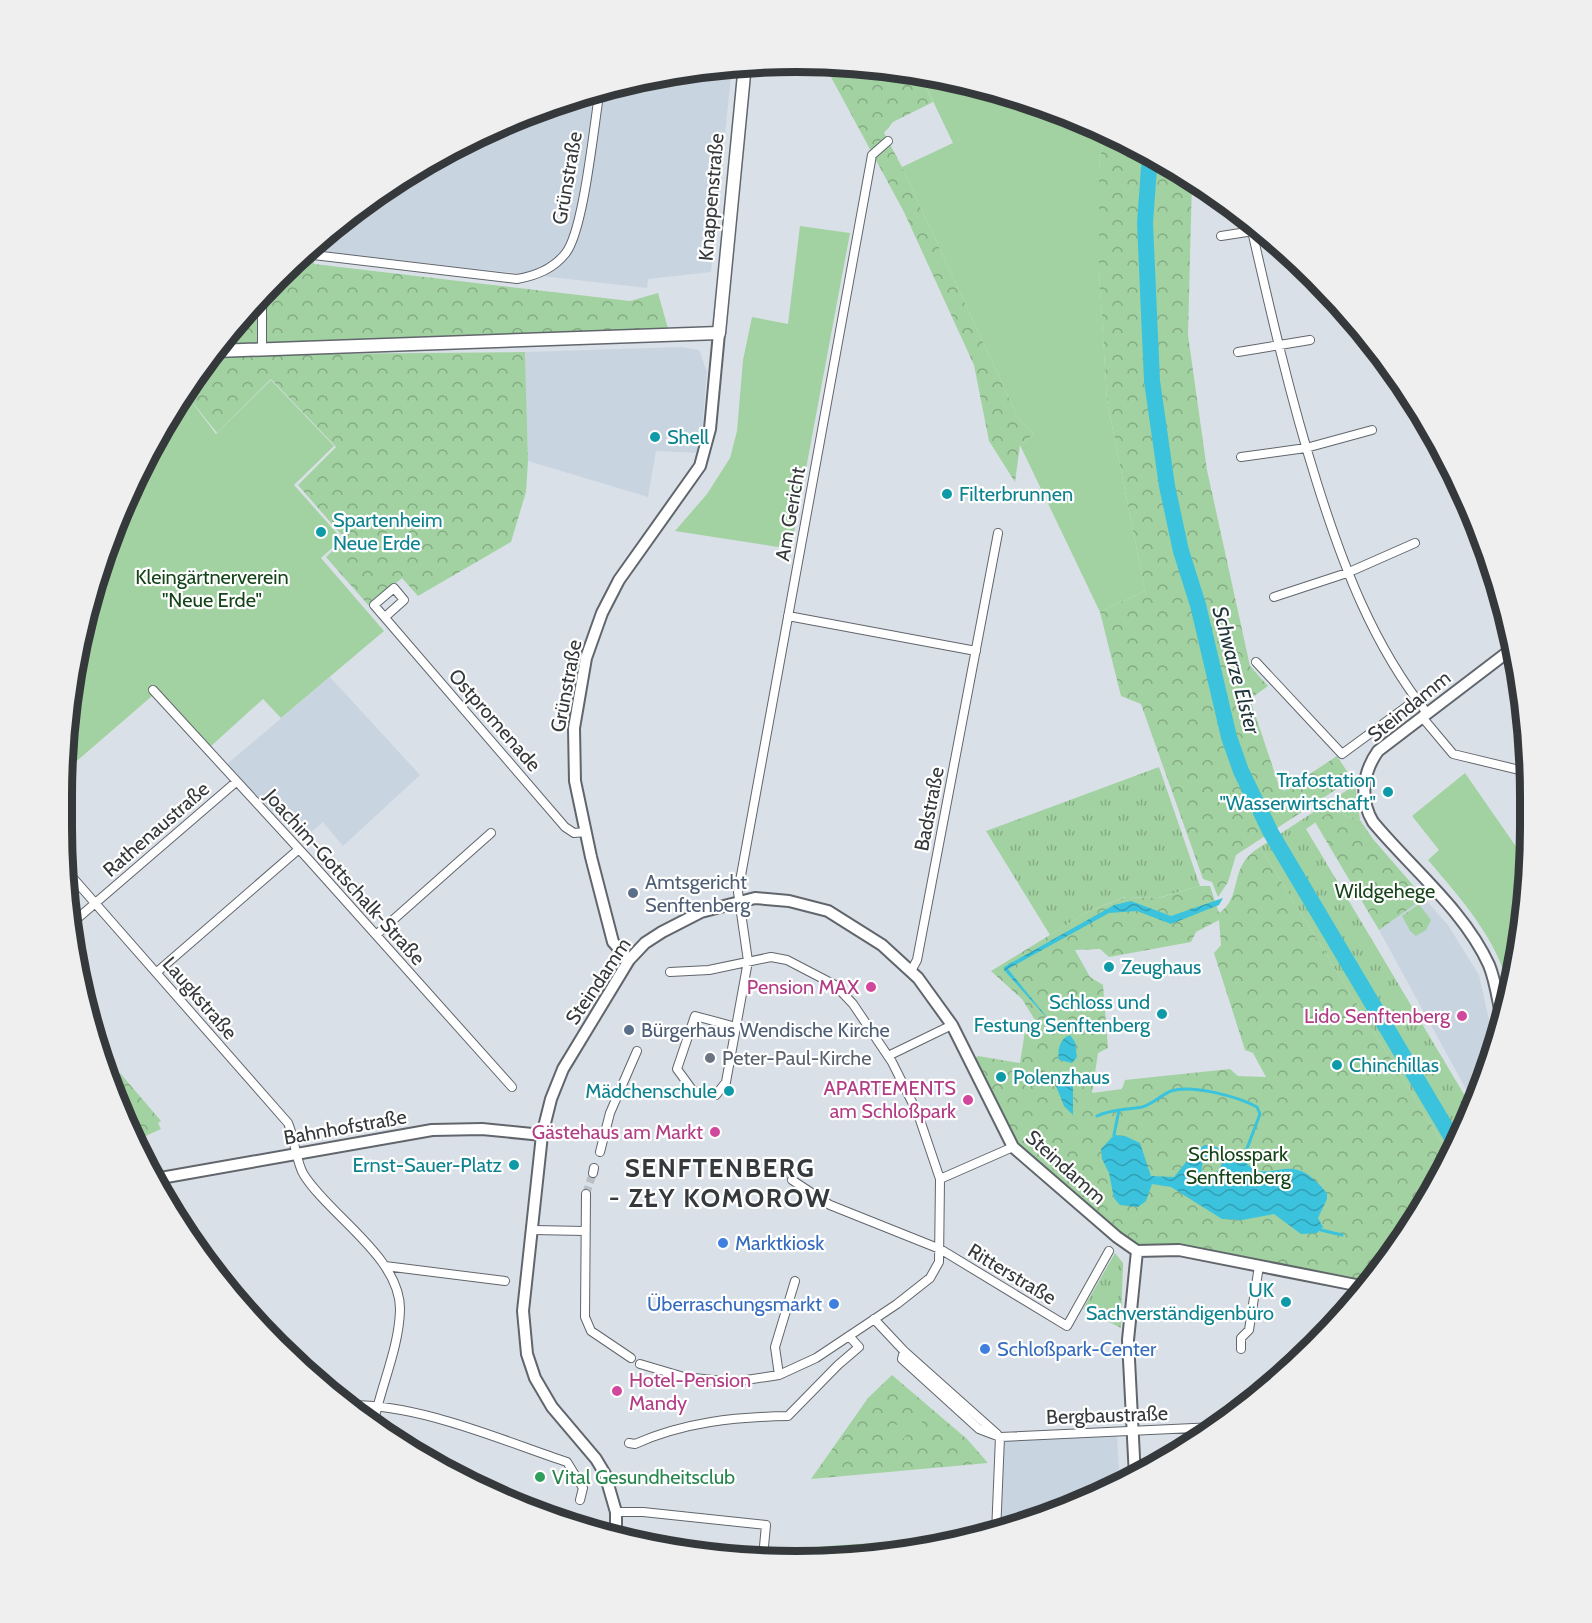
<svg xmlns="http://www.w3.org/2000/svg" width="1592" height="1623" font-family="Cabin,sans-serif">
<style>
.built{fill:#c9d4e1}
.grass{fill:url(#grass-tufts)}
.forest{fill:url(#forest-crowns);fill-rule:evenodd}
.garden{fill:#a2d2a1}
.water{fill:url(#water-waves);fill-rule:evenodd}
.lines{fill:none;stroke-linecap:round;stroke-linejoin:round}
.stream{stroke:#3bc3dd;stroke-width:3}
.river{stroke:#3bc3dd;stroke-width:16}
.street-tunnel{stroke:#b9bfc5;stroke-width:8;stroke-dasharray:8 4;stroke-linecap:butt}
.street-casing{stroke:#61666c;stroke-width:10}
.secondary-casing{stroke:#61666c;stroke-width:14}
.primary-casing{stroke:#61666c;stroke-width:15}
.street{stroke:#fff;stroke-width:8}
.secondary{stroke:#fff;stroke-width:10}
.primary{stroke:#fff;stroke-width:12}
.culture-dot{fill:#0f9aa8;stroke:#fff;stroke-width:2}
.service-dot{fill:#5c6f8a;stroke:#fff;stroke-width:2}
.hotel-dot{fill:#d1479c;stroke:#fff;stroke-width:2}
.worship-dot{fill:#6b7280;stroke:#fff;stroke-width:2}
.shop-dot{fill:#3f7fe0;stroke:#fff;stroke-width:2}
.leisure-dot{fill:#2e9e5b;stroke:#fff;stroke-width:2}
.labels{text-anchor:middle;stroke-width:4.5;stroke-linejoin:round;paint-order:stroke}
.street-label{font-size:20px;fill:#36393b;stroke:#fff}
.culture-label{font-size:20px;fill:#0d838f;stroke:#fff;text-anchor:start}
.park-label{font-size:20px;fill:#144417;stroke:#fff}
.service-label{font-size:20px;fill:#4e5e75;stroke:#fff;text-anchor:start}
.hotel-label{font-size:20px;fill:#b23c85;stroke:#fff;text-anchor:end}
.worship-label{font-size:20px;fill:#5b616d;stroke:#fff;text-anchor:start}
.shop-label{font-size:20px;fill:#366cbe;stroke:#fff;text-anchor:start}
.leisure-label{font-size:20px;fill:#27864d;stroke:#fff;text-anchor:start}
.water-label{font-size:21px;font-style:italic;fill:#1f353a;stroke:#fff}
.district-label{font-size:26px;font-weight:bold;letter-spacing:1.5px;fill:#36393b;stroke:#fff}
.rim{fill:none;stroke:#36393b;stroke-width:8}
</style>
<defs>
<pattern id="grass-tufts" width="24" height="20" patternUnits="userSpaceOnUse" patternTransform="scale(1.5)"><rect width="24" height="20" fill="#a2d2a1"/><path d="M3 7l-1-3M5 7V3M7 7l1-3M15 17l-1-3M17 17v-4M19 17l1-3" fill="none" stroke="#85ab84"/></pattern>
<pattern id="forest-crowns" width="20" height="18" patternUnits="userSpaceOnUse" patternTransform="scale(1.5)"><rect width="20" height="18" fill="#a2d2a1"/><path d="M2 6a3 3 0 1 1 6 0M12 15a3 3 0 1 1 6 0" fill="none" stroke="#85ab84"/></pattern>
<pattern id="water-waves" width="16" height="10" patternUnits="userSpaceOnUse" patternTransform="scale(1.5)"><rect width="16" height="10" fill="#3bc3dd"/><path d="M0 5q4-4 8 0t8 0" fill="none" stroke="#329fb4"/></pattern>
</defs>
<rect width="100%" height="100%" fill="#dae0e7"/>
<path class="built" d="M732,66L711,272L648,279L647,288L310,250L349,213L471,137L606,86Z
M681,347L699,350L707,372L700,453L656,451L648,497L528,461L525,352Z
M330,677L420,775L343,846L323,822L310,833L296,835L226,765Z
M1424,898L1448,925L1479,975L1495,1047L1478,1092L1468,1093L1379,930Z
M1075,1437H1117L1120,1486L999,1531L1003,1440Z"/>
<path class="grass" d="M1159,767L1200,886L1158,898L1125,897L1089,911L1050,935L986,831Z
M1355,785L1360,820L1346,816L1336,808L1306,829L1465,1096L1471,1109L1450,1155L1260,847Z
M1115,1253L1123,1263L1121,1328L1083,1309Z
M987,1535L844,1560L813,1559L814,1547Z"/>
<path class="forest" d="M825,66L892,68L920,74L933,102L893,122L884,133L902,167L1019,420L1034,434L1020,445L1015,482L989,441L974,365L904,212Z
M1103,133L1164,160L1192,180L1188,335L1207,470L1250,666L1268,686L1250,699L1279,786L1284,791L1337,756L1352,779L1236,855L1228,882L1218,897L1212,882L1203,879L1141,704L1121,696L1100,612L1145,591L1107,400L1099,272V168Z
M301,258L314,260V264L630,301L658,293L669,332L264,344V293Z
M257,299L258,345L219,347L244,311Z
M525,352L528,461L526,492L511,542L418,596L402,578L369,606L326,557L345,539L298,485L336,447L271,379L217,433L189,398L170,414L213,355Z
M1336,808L1346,816L1360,820L1373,839L1424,898L1379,930L1315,822Z
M1260,847L1450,1155L1432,1194L1369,1282C1306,1271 1245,1257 1182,1247C1165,1244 1149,1251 1133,1242L1023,1149L1006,1128L973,1059L978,1056L1020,1063L1025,1031L1038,1025L1022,999L991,971L1089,911L1126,897L1159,898L1200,886H1210L1219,913C1244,897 1227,866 1260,847ZM1219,920L1221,945L1214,953L1245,1050L1253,1053L1266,1077L1238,1076L1230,1069L1125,1080L1122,1089L1092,1093L1098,1053L1108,1048L1103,985L1090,977L1075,950L1100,949L1109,957L1191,942L1196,932Z
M1419,904L1431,920L1426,930L1416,936L1410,931L1402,916Z
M120,1073L161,1121L158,1123L161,1129L139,1139L118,1108L110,1082Z
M892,1375L967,1439L988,1463L811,1479L868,1398Z"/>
<path class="garden" d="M920,74L1032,101L1103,133L1099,168V271L1107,400L1145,591L1100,612L1020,445L1034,434L1019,420L902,167L953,143Z
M800,226L850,233L791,549L675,531L707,494L730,458L737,431L743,360L752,317L788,324Z
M271,380L334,446L294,485L342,539L321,558L384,631L281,718L263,699L210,747L159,690L64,772L68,700L101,560L160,428L188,397L216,434Z
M1465,773L1526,861L1524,923L1509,989C1497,938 1461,899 1428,860L1439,850L1412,816Z
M913,1417L922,1421V1430L917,1433L909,1432L902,1440L894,1438L893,1427L898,1424L906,1425Z"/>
<path class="water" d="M1223,898L1219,905L1171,924L1137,911L1109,913L1008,969L1054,1026L1004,970V967L1114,905L1131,901L1171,916Z
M1070,1035L1075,1042L1077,1057L1072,1063L1059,1060C1057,1050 1060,1038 1070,1035Z
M1069,1077L1073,1082V1115L1064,1106L1056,1086L1059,1078Z
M1114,1135L1125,1136L1140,1143L1151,1176L1174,1177L1194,1152L1205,1145L1217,1147L1230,1160L1243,1159C1262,1184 1278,1162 1301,1171C1310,1174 1320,1185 1327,1193V1199L1318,1218L1323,1227L1317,1233L1301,1234L1274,1214L1242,1220L1222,1219L1171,1187L1152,1184L1146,1201L1138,1207L1120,1205L1114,1198L1109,1173L1102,1159L1101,1149ZM1211,1152L1218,1154L1224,1161L1215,1175L1208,1178L1203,1176C1199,1168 1204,1157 1211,1152Z"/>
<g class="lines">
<path class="stream" d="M1097,1116C1112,1109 1126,1110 1142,1107C1153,1104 1161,1095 1171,1091C1192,1084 1239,1097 1257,1107L1260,1114L1243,1159
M1114,1135L1119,1110
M1321,1230L1342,1235"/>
<path class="river" d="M1150,154L1145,223L1152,381L1167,486L1181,551L1198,605L1229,737L1241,771L1271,833L1455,1143"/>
<path class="street-tunnel" d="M781,1172L792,1180
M586,1194L593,1173"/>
<defs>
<path id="street" d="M1250,222C1270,310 1290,397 1317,483C1343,566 1373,645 1427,713
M1221,236L1260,230
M305,254L517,279C535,276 553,269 565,254C584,232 594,123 600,89
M262,295V348
M1238,352L1310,340
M1241,457L1306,448L1372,430
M1274,597L1347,573L1415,543
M788,616L976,651
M385,617L404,600L394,588L374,605L565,827L574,833L586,832
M1256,662L1342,754L1417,699
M153,690L309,860L512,1087
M1422,717L1453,754L1528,772
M66,870L288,1123C295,1139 296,1163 304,1175C330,1216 401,1258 400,1310C399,1349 380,1388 373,1426
M71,924L236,782
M376,935L491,833
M911,971L917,960L998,533
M157,972L299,849
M736,1027L695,1016L677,1069L693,1091L716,1095L726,1082L748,961L738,892L872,155L888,141
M888,1056L952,1025
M600,1152L610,1113L637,1051
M593,1173L594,1168
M940,1179L1013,1147
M792,1180L830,1205L940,1249L1067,1326L1109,1251
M586,1194L585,1317L591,1331L631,1358
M533,1230L585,1231
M385,1266L505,1281
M874,1319L904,1351L997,1434
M1241,1349V1338L1249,1330L1259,1266
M904,1351L902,1359L979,1429L1000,1437L1215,1427
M640,1364L684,1377L733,1382L779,1375L816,1358L897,1304L930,1278L939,1262L940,1179L918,1114L892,1062L853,1004L835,985L787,960L771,957L709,970L670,972
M779,1375L775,1347L795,1281
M348,1405C420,1404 498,1439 567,1462L583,1488L580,1500
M1193,1428L1194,1440
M629,1443L635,1444C684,1422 735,1417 788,1416L838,1365L859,1347L849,1336
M616,1512H643L766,1525L763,1557
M996,1533L1000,1437"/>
<path id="secondary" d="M629,960L613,942L591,857L575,781L574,728L586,658L602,613L619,580L700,466L710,429L719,333
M1502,1019C1498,1002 1496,982 1489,965C1464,910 1411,868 1373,822C1359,799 1363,772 1378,751L1513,648
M155,1179L432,1130L482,1129L542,1135
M1135,1477L1128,1340L1137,1251
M616,1533V1512L605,1474L596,1459L552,1407L535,1378L527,1354L523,1311L542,1135L551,1099L563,1069L629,960L645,943L662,932L701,912L755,898L789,901L828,911L882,945L918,978L952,1025L1013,1147L1117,1237L1137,1251L1179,1250L1366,1287"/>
<path id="primary" d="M216,351L719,333L745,64"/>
</defs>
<use href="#street" class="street-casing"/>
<use href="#secondary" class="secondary-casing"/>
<use href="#primary" class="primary-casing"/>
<use href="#street" class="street"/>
<use href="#secondary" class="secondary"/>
<use href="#primary" class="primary"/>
</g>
<g class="culture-dot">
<circle cx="655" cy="437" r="6"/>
<circle cx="947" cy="494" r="6"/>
<circle cx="321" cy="532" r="6"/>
<circle cx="1388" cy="792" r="6"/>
<circle cx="1109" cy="967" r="6"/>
<circle cx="1162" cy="1014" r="6"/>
<circle cx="1337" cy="1065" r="6"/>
<circle cx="1001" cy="1077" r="6"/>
<circle cx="729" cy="1091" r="6"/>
<circle cx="514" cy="1165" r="6"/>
<circle cx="1286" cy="1302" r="6"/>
</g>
<g class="service-dot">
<circle cx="633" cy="893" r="6"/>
<circle cx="629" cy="1030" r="6"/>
</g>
<g class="hotel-dot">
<circle cx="871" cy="987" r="6"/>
<circle cx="1462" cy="1016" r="6"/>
<circle cx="968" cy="1100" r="6"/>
<circle cx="715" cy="1132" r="6"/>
<circle cx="617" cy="1391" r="6"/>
</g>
<circle class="worship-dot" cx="710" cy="1058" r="6"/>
<g class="shop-dot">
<circle cx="723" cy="1243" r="6"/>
<circle cx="834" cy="1304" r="6"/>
<circle cx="985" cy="1349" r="6"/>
</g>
<circle class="leisure-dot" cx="540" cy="1477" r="6"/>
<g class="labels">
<g class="street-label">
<text transform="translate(567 178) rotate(-80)" y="7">Grünstraße</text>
<text transform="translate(711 197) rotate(-85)" y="7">Knappenstraße</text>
<text transform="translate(790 514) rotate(-80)" y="7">Am Gericht</text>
<text transform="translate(566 686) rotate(-79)" y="7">Grünstraße</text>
<text transform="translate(1409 706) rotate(-39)" y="7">Steindamm</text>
<text transform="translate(495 720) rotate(49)" y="7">Ostpromenade</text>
<text transform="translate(929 809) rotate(-79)" y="7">Badstraße</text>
<text transform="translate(156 829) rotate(-41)" y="7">Rathenaustraße</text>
<text transform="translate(345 877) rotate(48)" y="7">Joachim-Gottschalk-Straße</text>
<text transform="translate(598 981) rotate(-56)" y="7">Steindamm</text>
<text transform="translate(200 998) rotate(49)" y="7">Laugkstraße</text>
<text transform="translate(345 1127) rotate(-10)" y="7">Bahnhofstraße</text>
<text transform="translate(1066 1167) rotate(42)" y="7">Steindamm</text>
<text transform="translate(1012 1274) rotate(31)" y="7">Ritterstraße</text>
<text transform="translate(1107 1415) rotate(-2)" y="7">Bergbaustraße</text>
</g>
<g class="culture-label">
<text x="667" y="444">Shell</text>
<text x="959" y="501">Filterbrunnen</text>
<text x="333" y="527">Spartenheim<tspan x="333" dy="23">Neue Erde</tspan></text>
<text x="1376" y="787" text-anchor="end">Trafostation<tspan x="1376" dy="23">"Wasserwirtschaft"</tspan></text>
<text x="1121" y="974">Zeughaus</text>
<text x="1150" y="1009" text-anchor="end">Schloss und<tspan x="1150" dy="23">Festung Senftenberg</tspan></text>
<text x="1349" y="1072">Chinchillas</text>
<text x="1013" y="1084">Polenzhaus</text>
<text x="717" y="1098" text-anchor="end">Mädchenschule</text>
<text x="502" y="1172" text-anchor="end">Ernst-Sauer-Platz</text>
<text x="1274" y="1297" text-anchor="end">UK<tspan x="1274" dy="23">Sachverständigenbüro</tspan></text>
</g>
<g class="park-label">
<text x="212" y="584">Kleingärtnerverein<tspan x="212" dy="23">"Neue Erde"</tspan></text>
<text x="1385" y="898">Wildgehege</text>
<text x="1238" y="1161">Schlosspark<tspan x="1238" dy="23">Senftenberg</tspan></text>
</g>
<g class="service-label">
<text x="645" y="889">Amtsgericht<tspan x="645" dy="23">Senftenberg</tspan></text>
<text x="641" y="1037">Bürgerhaus Wendische Kirche</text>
</g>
<g class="hotel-label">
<text x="859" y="994">Pension MAX</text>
<text x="1450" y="1023">Lido Senftenberg</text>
<text x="956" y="1095">APARTEMENTS<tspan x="956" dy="23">am Schloßpark</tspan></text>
<text x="703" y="1139">Gästehaus am Markt</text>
<text x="629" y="1387" text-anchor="start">Hotel-Pension<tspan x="629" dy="23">Mandy</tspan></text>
</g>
<g class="worship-label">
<text x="722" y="1065">Peter-Paul-Kirche</text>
</g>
<g class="shop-label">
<text x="735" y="1250">Marktkiosk</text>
<text x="822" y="1311" text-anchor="end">Überraschungsmarkt</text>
<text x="997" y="1356">Schloßpark-Center</text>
</g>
<g class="leisure-label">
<text x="552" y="1484">Vital Gesundheitsclub</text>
</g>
<g class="water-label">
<text transform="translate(1236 670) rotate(75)" y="7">Schwarze Elster</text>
</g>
<g class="district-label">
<text x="720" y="1177">SENFTENBERG<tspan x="720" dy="30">- ZŁY KOMOROW</tspan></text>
</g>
</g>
<path d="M0 0H1592V1623H0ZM796 72H796A724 724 0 0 1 1520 796V827A724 724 0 0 1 796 1551H796A724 724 0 0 1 72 827V796A724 724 0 0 1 796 72Z" fill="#efefef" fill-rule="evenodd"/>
<path class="rim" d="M796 72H796A724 724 0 0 1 1520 796V827A724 724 0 0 1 796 1551H796A724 724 0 0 1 72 827V796A724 724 0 0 1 796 72Z"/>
</svg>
